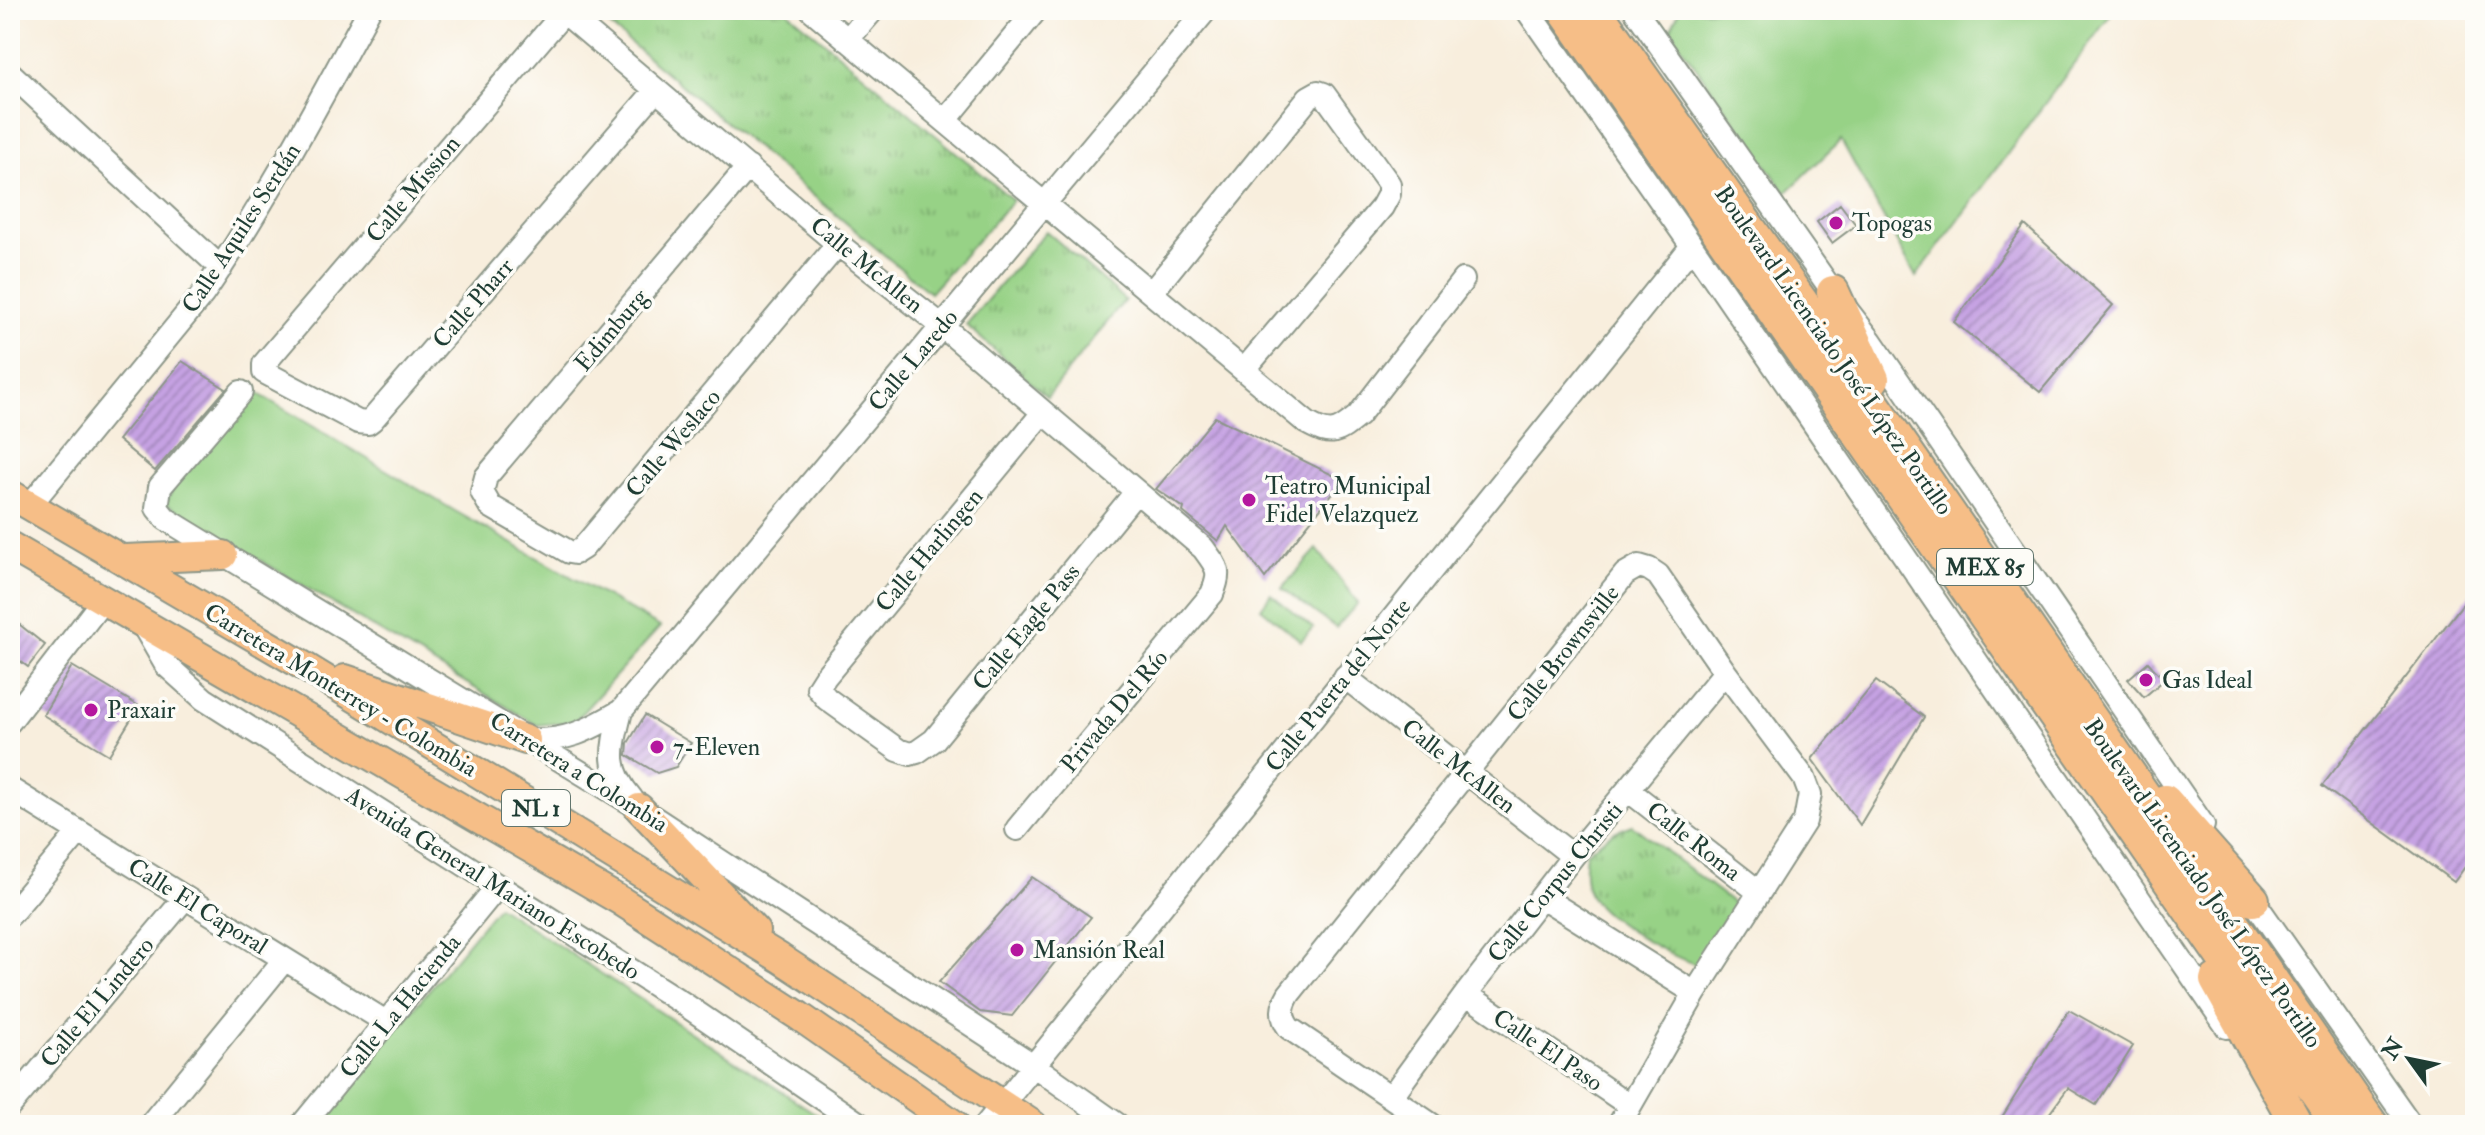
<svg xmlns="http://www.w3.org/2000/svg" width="2485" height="1135" font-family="'IM FELL Double Pica',serif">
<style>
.green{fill:#97d286;stroke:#5b885d;stroke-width:2}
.park{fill:url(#park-tufts);stroke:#5b885d;stroke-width:2}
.building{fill:url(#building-hatch)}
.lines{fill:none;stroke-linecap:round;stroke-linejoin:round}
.minor-casing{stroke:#8c9688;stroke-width:26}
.major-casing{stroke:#8c9688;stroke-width:32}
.highway-casing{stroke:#8c9688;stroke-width:36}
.minor{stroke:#fff;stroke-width:22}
.major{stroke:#f6be87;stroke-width:28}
.highway{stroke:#f6be87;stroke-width:32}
.poi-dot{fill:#b5179e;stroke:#fdfcf7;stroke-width:3}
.labels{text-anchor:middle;stroke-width:7;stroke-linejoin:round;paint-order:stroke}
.shield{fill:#fdfcf7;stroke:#62766e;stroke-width:2}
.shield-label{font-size:22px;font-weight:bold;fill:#1f3d34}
.street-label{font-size:24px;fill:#1f3d34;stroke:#fdfcf7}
.poi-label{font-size:24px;fill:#1f3d34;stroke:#fdfcf7;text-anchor:start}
</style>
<defs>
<pattern id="park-tufts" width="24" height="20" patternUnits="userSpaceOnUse" patternTransform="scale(2)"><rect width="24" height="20" fill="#97d286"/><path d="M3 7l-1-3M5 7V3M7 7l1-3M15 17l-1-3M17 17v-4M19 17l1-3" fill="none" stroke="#7bac6e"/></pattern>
<pattern id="building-hatch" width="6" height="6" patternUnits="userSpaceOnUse" patternTransform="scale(2)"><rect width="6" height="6" fill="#c6a2e3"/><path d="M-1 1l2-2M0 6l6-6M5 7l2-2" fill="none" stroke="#a085b9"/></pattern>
</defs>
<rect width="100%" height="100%" fill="#fdfcf7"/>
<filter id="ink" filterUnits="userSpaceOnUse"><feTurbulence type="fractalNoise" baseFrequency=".0125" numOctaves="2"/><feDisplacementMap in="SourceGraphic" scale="16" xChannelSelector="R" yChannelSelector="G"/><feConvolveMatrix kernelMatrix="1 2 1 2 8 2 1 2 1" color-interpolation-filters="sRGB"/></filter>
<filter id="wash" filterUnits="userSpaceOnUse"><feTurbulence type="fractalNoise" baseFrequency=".006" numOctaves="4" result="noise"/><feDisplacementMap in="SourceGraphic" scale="32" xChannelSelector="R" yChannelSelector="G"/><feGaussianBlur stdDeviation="1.8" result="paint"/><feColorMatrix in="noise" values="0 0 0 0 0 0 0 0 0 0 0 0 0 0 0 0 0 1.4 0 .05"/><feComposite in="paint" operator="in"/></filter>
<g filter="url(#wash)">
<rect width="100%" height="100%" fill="#f8eedd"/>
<path class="green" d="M1680,10H2114L1916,277L1841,140L1786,193L1670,31Z
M257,393L455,511L660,627L574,722L537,725L166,504L174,485Z
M1317,549L1358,603L1336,628L1282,588Z
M1271,594L1313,628L1301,641L1261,608Z
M498,906L833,1125H318Z"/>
<path class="park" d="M591,10H786L1013,200L930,293Z
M1046,231L1125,300L1047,397L966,325Z
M1632,825L1736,905L1698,965C1671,957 1606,921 1591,897C1584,885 1584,867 1586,853L1612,833Z"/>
<g id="blocks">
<path class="building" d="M1840,204L1856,225L1832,243L1817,222Z
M2025,225L2113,305L2040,392L1954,322Z
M182,361L226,389L155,471L118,440Z
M1215,417L1343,480L1265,578L1227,526L1218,541L1183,512L1184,508L1156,489Z
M2475,588V853L2454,882L2322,786Z
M10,617L45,645L28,667L10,653Z
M2148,662L2164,680L2144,697L2128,679Z
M72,666L139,706L109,755L43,715Z
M1876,681L1924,717L1860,825L1812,759Z
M645,715L691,743L676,767L657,773L627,755L628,743Z
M1032,877L1091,917L1012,1016L980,1012L939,982Z
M2069,1010L2133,1046L2096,1105L2068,1088L2041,1125H1997Z"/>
</g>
</g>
<g filter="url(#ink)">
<use href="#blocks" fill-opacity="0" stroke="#8c9688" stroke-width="2"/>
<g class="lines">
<defs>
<path id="minor" d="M566,10L264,364V372L358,422L368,423L372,420L656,90
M812,10L1307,423C1332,437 1337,433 1358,416L1463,280
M1527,10L1692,246L2227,1027
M1635,10L1833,292L1871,341L2203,825
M564,12L838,244L942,326L1203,548C1217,567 1222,571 1212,594L1017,829
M847,40L873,10
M10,73L221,268
M945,121L1036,10
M748,167L486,477L482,492L490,506L569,552L575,553L583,548L838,244
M1152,292L1309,97L1318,92L1324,94L1389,184V194L1382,207L1244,370
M241,392L160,487L157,508L166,519L639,808L1033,1065L1118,1125
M1042,414L825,677L818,688L827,699L898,750L910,754L917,752L934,740L1136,492
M30,505L203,294C265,204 317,106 369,10
M143,625L166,665L204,699L684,1004L861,1125
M1345,677L1573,856
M621,711C612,748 605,768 632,799
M10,721L103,600
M526,740C566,742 587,731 621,711L1206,10
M10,789L386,1022
M1628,790L1759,892
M2246,890L2411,1125
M1542,897L1695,993
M10,915L79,832
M1466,994L1629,1105
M1391,1097L1466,994L1573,856L1725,672
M10,1106L185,898
M150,1125L284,960
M302,1125L497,887
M986,1125L1692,246
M1432,1125L1289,1028C1280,1016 1282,1006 1289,994L1625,574L1639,566L1649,569L1658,575L1725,672L1804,778L1810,794L1805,821L1695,993L1619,1125"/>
<path id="major" d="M10,494L302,665L780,958L1033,1125
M10,546L621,901L799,1016L955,1125
M124,559L223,555
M345,679L526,740
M639,808L755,931"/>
<path id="highway" d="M1564,10L2339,1125
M1595,10L1862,387L2372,1125
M1833,292L1873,379
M2165,801L2253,900
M2216,980L2297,1125"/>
</defs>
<use href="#minor" class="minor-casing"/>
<use href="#major" class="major-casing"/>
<use href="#highway" class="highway-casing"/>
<use href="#minor" class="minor"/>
<use href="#major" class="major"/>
<use href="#highway" class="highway"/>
</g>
</g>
<g class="poi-dot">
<circle cx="1836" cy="223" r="8"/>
<circle cx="1249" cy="500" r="8"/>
<circle cx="2146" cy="680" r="8"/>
<circle cx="91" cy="710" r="8"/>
<circle cx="657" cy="747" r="8"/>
<circle cx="1017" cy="950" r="8"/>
</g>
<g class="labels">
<g class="shield">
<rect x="1937" y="549" width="96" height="36" rx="6"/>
<rect x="502" y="790" width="68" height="36" rx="6"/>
</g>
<g class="shield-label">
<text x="1985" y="575">MEX 85</text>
<text x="536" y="816">NL 1</text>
</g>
<g class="street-label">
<text transform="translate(413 189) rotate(-50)" y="8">Calle Mission</text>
<text transform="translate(241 228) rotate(-57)" y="8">Calle Aquiles Serdán</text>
<text transform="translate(867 265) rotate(39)" y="8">Calle McAllen</text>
<text transform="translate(473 303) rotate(-49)" y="8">Calle Pharr</text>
<text transform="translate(611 330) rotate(-50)" y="8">Edimburg</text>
<text transform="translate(1834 350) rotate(55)" y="8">Boulevard Licenciado José López Portillo</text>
<text transform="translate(913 360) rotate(-50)" y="8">Calle Laredo</text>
<text transform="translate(673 443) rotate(-50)" y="8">Calle Weslaco</text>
<text transform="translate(929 550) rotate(-50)" y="8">Calle Harlingen</text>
<text transform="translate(1026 627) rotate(-51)" y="8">Calle Eagle Pass</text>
<text transform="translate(1563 653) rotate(-52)" y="8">Calle Brownsville</text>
<text transform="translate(1338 685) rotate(-51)" y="8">Calle Puerta del Norte</text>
<text transform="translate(341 690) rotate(31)" y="8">Carretera Monterrey - Colombia</text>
<text transform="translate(1114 711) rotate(-50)" y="8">Privada Del Río</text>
<text transform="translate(1459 766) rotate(38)" y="8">Calle McAllen</text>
<text transform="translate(579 772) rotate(32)" y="8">Carretera a Colombia</text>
<text transform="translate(1694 841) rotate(38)" y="8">Calle Roma</text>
<text transform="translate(1555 882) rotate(-51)" y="8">Calle Corpus Christi</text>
<text transform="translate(493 883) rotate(32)" y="8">Avenida General Mariano Escobedo</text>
<text transform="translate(2203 883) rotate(55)" y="8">Boulevard Licenciado José López Portillo</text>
<text transform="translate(198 906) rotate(32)" y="8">Calle El Caporal</text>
<text transform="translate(97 1002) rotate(-50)" y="8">Calle El Lindero</text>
<text transform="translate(400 1006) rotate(-51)" y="8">Calle La Hacienda</text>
<text transform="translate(1548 1050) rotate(34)" y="8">Calle El Paso</text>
</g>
<g class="poi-label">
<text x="1852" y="231">Topogas</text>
<text x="1265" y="494">Teatro Municipal<tspan x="1265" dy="28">Fidel Velazquez</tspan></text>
<text x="2162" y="688">Gas Ideal</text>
<text x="107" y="718">Praxair</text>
<text x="673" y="755">7-Eleven</text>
<text x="1033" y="958">Mansión Real</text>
</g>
</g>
<rect width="2485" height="1135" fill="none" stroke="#fdfcf7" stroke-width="40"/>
<g transform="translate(2409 1059) rotate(303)" stroke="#fdfcf7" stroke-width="6" paint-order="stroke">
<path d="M0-6L14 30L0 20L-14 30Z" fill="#1f3d34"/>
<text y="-12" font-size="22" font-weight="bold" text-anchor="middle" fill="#1f3d34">N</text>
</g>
</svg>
